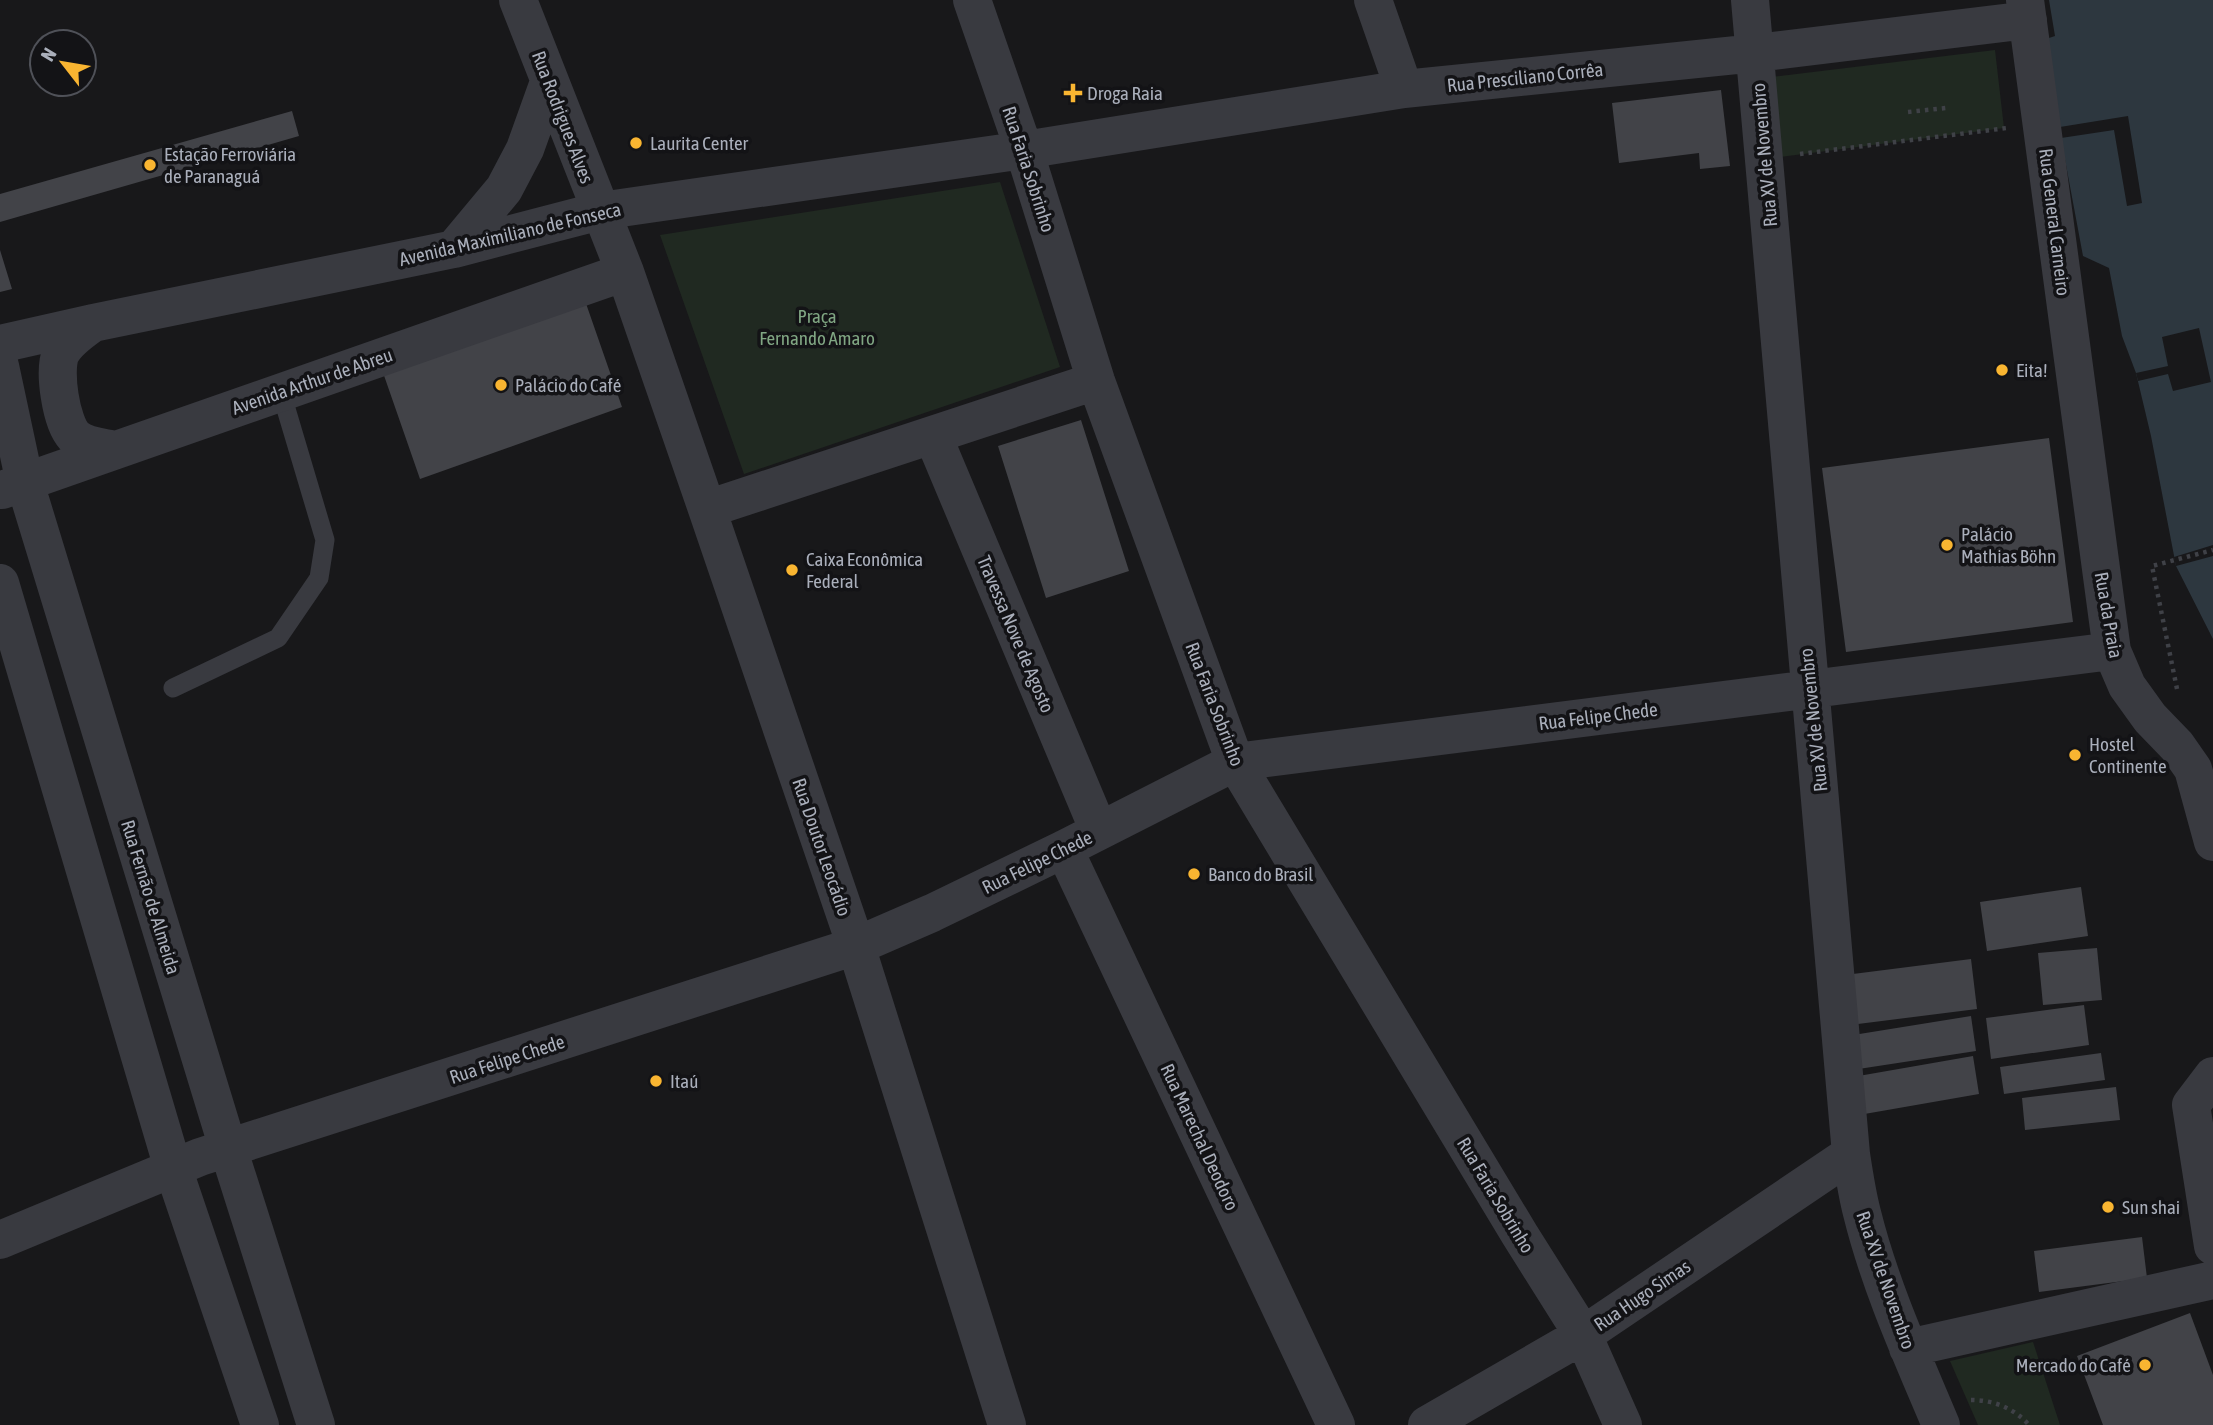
<svg xmlns="http://www.w3.org/2000/svg" width="2213" height="1425" font-family="'Asap Condensed',sans-serif">
<style>
.green{fill:#202921}
.water{fill:#2d373f}
.pier{fill:#18181a}
.building{fill:#424348}
.lines{fill:none;stroke-linecap:round;stroke-linejoin:round}
.path{stroke:#3f4147;stroke-width:4.5;stroke-dasharray:3.5 5;stroke-linecap:butt}
.lane{stroke:#393a40;stroke-width:19}
.street{stroke:#393a40;stroke-width:38}
.poi-dot{fill:#f9b531;stroke:#131316;stroke-width:2.5}
.labels{text-anchor:middle;stroke-width:7;stroke-linejoin:round;paint-order:stroke}
.street-label{font-size:19px;fill:#aaafbb;stroke:#131316}
.poi-label{font-size:19px;fill:#aaafbb;stroke:#131316;text-anchor:start}
.park-label{font-size:19px;fill:#80a683;stroke:#131316}
</style>
<rect width="100%" height="100%" fill="#18181a"/>
<path class="green" d="M1995,50L2004,128L1780,157L1771,77Z
M1000,182L1060,367L744,474L660,235Z
M2033,1342L2060,1425H1978L1950,1361Z"/>
<path class="water" d="M2049,0H2213V639L2176,566L2151,436L2136,373L2122,336L2109,268L2083,256L2061,138L2046,39L2055,36Z"/>
<path class="pier" d="M2128,116L2142,203L2127,206L2114,130L2061,138L2060,127Z
M2199,328L2211,382L2173,391L2168,374L2138,381L2136,373L2168,366L2162,337Z
M2213,545V556L2176,566L2174,557Z"/>
<path class="building" d="M1721,90L1730,166L1700,169L1699,153L1619,163L1612,103Z
M292,111L299,136L0,222V194Z
M0,250L12,289L0,292Z
M582,292L622,407L420,479L380,364Z
M1081,420L1129,571L1046,598L998,446Z
M2049,438L2073,622L1846,652L1822,468Z
M2081,887L2088,936L1987,951L1980,902Z
M2097,948L2102,1000L2043,1005L2038,953Z
M1971,959L1977,1009L1850,1025L1845,975Z
M2084,1005L2089,1045L1991,1059L1986,1018Z
M1971,1016L1976,1051L1852,1070L1847,1036Z
M2101,1053L2105,1080L2004,1094L2000,1067Z
M1973,1056L1979,1094L1853,1116L1847,1078Z
M2116,1087L2120,1120L2025,1130L2022,1098Z
M2142,1237L2147,1278L2039,1292L2034,1251Z
M2190,1313L2213,1375V1425H2103L2077,1356Z"/>
<g class="lines">
<path class="path" d="M1908,112L1946,108
M1800,154L2007,128
M2177,689L2152,566L2213,550
M1971,1400C1993,1400 2014,1408 2029,1425"/>
<path class="lane" d="M173,688L278,638L319,578L325,540L281,392"/>
<path class="street" d="M518,0L625,272L707,509L856,946L1007,1425
M972,0L1024,150L1096,381L1235,762L1520,1235L1583,1335L1623,1425
M1373,0L1404,89
M1750,0L1851,1154C1854,1174 1857,1194 1862,1213C1880,1286 1912,1356 1941,1425
M2025,0L2112,651L2127,686L2150,718L2177,746L2193,769L2213,842
M454,249L504,189L525,149L549,82
M93,323C82,331 68,340 61,353C53,370 61,422 74,436C83,446 102,447 115,450
M0,344L93,323L454,249L600,211L1024,150L1404,89L1756,53L2028,20
M0,366L25,483L228,1148L316,1425
M933,436L1099,831
M2,490L625,272
M707,509L1096,381
M0,583L173,1168L260,1425
M1064,849L1336,1425
M2213,1076L2191,1105L2213,1246
M0,1240L200,1157L856,946L932,913L1064,849L1235,762L2112,651
M1908,1348L2213,1280
M1427,1425L1583,1335L1851,1154"/>
</g>
<g class="poi-dot">
<path d="M1069.5 82.5h7v7h7v7h-7v7h-7v-7h-7v-7h7z"/>
<circle cx="636" cy="143" r="7"/>
<circle cx="150" cy="165" r="7"/>
<circle cx="2002" cy="370" r="7"/>
<circle cx="501" cy="385" r="7"/>
<circle cx="1947" cy="545" r="7"/>
<circle cx="792" cy="570" r="7"/>
<circle cx="2075" cy="755" r="7"/>
<circle cx="1194" cy="874" r="7"/>
<circle cx="656" cy="1081" r="7"/>
<circle cx="2108" cy="1207" r="7"/>
<circle cx="2145" cy="1365" r="7"/>
</g>
<g class="labels">
<g class="street-label">
<text transform="translate(1525 77) rotate(-6)" y="7">Rua Presciliano Corrêa</text>
<text transform="translate(563 117) rotate(69)" y="7">Rua Rodrigues Alves</text>
<text transform="translate(1764 155) rotate(-95)" y="7">Rua XV de Novembro</text>
<text transform="translate(1029 169) rotate(72)" y="7">Rua Faria Sobrinho</text>
<text transform="translate(2055 222) rotate(83)" y="7">Rua General Carneiro</text>
<text transform="translate(510 234) rotate(-13)" y="7">Avenida Maximiliano de Fonseca</text>
<text transform="translate(312 381) rotate(-19)" y="7">Avenida Arthur de Abreu</text>
<text transform="translate(2109 615) rotate(80)" y="7">Rua da Praia</text>
<text transform="translate(1016 634) rotate(67)" y="7">Travessa Nove de Agosto</text>
<text transform="translate(1215 704) rotate(69)" y="7">Rua Faria Sobrinho</text>
<text transform="translate(1598 716) rotate(-7)" y="7">Rua Felipe Chede</text>
<text transform="translate(1813 720) rotate(-96)" y="7">Rua XV de Novembro</text>
<text transform="translate(822 847) rotate(71)" y="7">Rua Doutor Leocádio</text>
<text transform="translate(1037 862) rotate(-26)" y="7">Rua Felipe Chede</text>
<text transform="translate(151 897) rotate(73)" y="7">Rua Fernão de Almeida</text>
<text transform="translate(507 1059) rotate(-18)" y="7">Rua Felipe Chede</text>
<text transform="translate(1200 1137) rotate(65)" y="7">Rua Marechal Deodoro</text>
<text transform="translate(1496 1195) rotate(59)" y="7">Rua Faria Sobrinho</text>
<text transform="translate(1886 1280) rotate(71)" y="7">Rua XV de Novembro</text>
<text transform="translate(1642 1295) rotate(-34)" y="7">Rua Hugo Simas</text>
</g>
<g class="poi-label">
<text x="1087" y="100">Droga Raia</text>
<text x="650" y="150">Laurita Center</text>
<text x="164" y="161">Estação Ferroviária<tspan x="164" dy="22">de Paranaguá</tspan></text>
<text x="2016" y="377">Eita!</text>
<text x="515" y="392">Palácio do Café</text>
<text x="1961" y="541">Palácio<tspan x="1961" dy="22">Mathias Böhn</tspan></text>
<text x="806" y="566">Caixa Econômica<tspan x="806" dy="22">Federal</tspan></text>
<text x="2089" y="751">Hostel<tspan x="2089" dy="22">Continente</tspan></text>
<text x="1208" y="881">Banco do Brasil</text>
<text x="670" y="1088">Itaú</text>
<text x="2122" y="1214">Sun shai</text>
<text x="2131" y="1372" text-anchor="end">Mercado do Café</text>
</g>
<g class="park-label">
<text x="817" y="323">Praça<tspan x="817" dy="22">Fernando Amaro</tspan></text>
</g>
</g>
<g transform="translate(63 63) rotate(301)"><circle r="33" fill="#131316" stroke="#4f5158" stroke-width="2"/>
<path d="M0-5L12 26L0 18L-12 26Z" fill="#f9b531"/>
<text y="-10" font-size="19" font-weight="bold" text-anchor="middle" fill="#aaafbb">N</text>
</g>
</svg>
